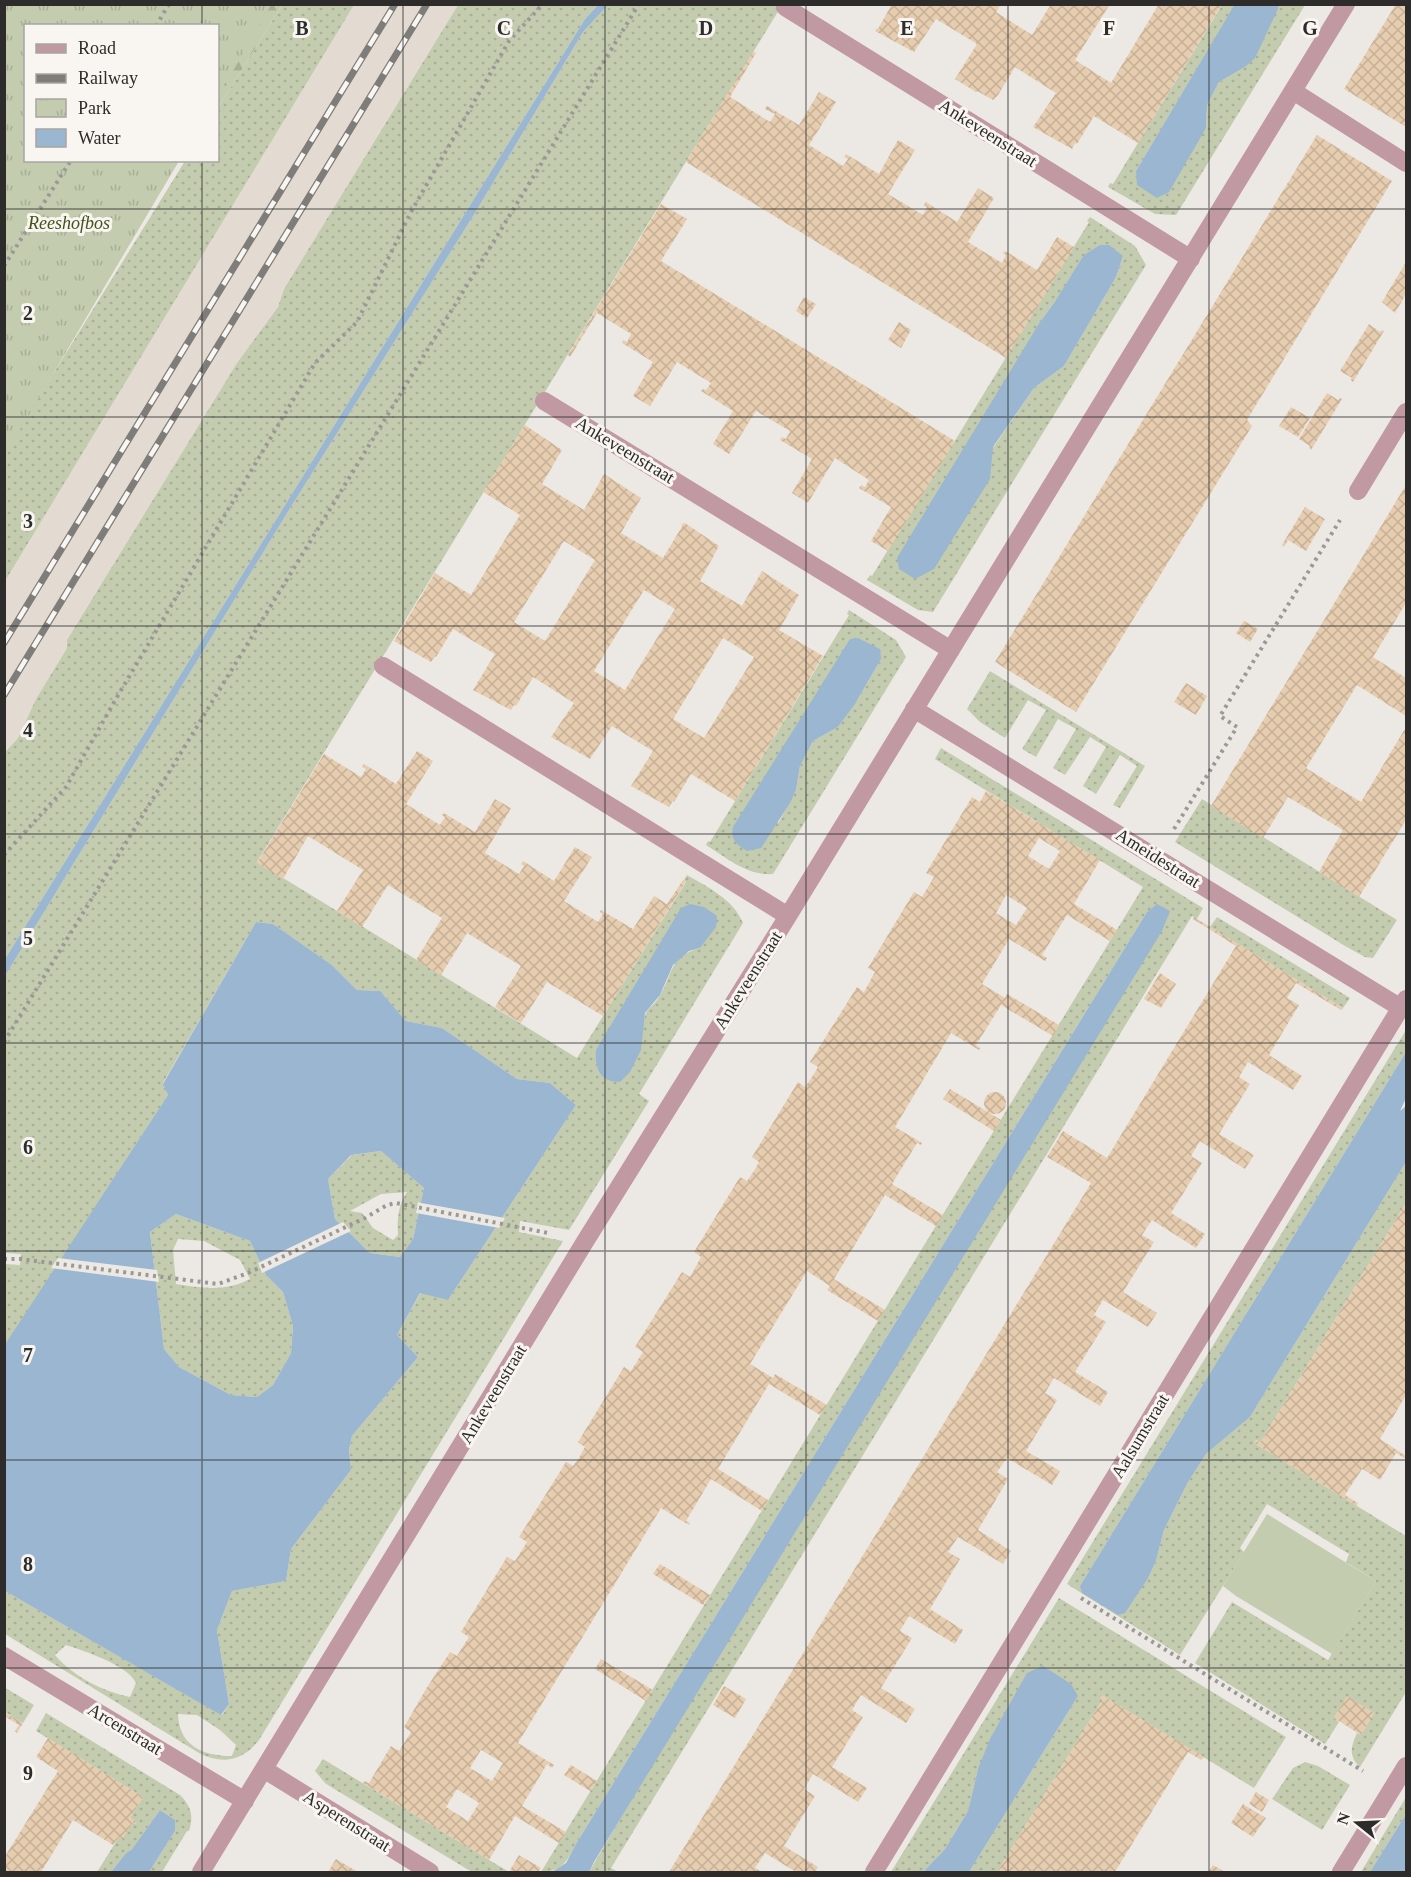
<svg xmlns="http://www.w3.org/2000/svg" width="1411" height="1877" font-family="'Times New Roman',serif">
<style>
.built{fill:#e3dbd1}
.grass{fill:url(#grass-dots);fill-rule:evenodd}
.forest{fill:url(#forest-firs)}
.park{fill:url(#park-tufts)}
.pitch{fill:#c3ccae}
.water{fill:#9ab6d0;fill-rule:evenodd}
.pier{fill:#ece9e5}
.building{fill:url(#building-cross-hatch);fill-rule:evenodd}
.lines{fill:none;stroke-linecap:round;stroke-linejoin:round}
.path{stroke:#9b9896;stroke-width:4;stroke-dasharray:3 4.5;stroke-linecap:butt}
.minor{stroke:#c199a2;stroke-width:18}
.rail-casing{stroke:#7e7d7a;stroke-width:7}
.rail{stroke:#f9f6f2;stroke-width:4.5;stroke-dasharray:14;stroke-linecap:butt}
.grid{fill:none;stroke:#2d2c2b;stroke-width:1.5;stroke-opacity:0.55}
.labels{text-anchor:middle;stroke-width:6;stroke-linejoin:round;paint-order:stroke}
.street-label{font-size:18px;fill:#2d2c2b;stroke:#f9f6f2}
.park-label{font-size:18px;font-style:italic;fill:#44521c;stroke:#f9f6f2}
.grid-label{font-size:20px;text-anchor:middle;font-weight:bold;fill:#2d2c2b;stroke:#f9f6f2;stroke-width:6;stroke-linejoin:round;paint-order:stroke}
</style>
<defs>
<pattern id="grass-dots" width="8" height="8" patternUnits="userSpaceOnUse" patternTransform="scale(1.5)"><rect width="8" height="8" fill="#c3ccae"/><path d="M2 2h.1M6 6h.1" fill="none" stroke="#a8af96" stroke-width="1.8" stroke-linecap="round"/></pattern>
<pattern id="forest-firs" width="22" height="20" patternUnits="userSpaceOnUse" patternTransform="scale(1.5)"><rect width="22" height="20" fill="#c3ccae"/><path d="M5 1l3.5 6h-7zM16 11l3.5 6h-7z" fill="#a8af96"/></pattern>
<pattern id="park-tufts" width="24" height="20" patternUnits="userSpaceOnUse" patternTransform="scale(1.5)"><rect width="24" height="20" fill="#c3ccae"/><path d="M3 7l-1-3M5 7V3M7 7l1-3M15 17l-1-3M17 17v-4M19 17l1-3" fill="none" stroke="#a8af96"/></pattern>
<pattern id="building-cross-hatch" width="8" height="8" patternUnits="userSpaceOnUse" patternTransform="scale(1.5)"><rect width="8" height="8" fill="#e7cdaf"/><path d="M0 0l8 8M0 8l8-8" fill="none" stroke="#c6b097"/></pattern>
</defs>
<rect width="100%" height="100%" fill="#ece9e5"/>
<path class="built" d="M354,5H458L284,289L278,307L237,363L67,640V648L36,699L18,738L5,751L4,581Z"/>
<path class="grass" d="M282,5H354L5,581L4,453L185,161L218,160V108Z
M458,5H598L585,19L5,959V752L18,738L36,699L67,648V640L237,363L278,307L284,289Z
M608,5H782L257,862L577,1058L686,882L684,880L687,875C709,888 733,899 743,923L639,1094L649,1101L569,1230L520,1221L519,1232L563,1241L259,1740C243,1761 222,1765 199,1753L5,1634V1591L222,1715L229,1704L217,1630L232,1591L286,1581L291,1549L351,1470L349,1450L352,1436L418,1357L397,1335L421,1292L448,1300L576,1105L550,1083L517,1079L442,1028L406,1021L380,991L357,990L332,965L273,924L256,922L163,1083L168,1095L5,1346V1264L20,1265L21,1254L5,1253V976L289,510L475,213L583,32ZM704,907L700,948C668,957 674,973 659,997C651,1010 646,1006 643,1024L596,1050ZM66,1645C84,1651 128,1665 136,1683L130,1697C102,1691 74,1677 55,1655ZM178,1714L197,1715L220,1730L236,1745L232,1756C203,1756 179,1746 178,1714Z
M1222,5H1235L1136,171L1203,132L1206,128L1207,105L1219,82L1245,67L1278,9V5H1305L1176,215L1155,214L1108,187L1110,183L1113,184Z
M1090,217L1135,246L1146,265L933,612L918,610L867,580L870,575L872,576L1089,222L1087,221ZM1123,256L1116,277L1064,366L1034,388L993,448L1040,322L1056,300Z
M849,610L896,640L906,657L773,874C747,876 727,858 706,845L708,841L710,842L849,615L847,614ZM881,659L858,699L838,727L813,741L800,766L796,790L779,822L732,835Z
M990,671L1145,766L1120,808L1113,805L1137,766L1120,755L1096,794L1083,786L1106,747L1090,737L1065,775L1053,768L1076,729L1058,719L1036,757L1022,749L1046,710L1028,700L1005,738L980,722L967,709Z
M941,748L1203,908L1197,919L1192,916L611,1868L618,1872H589L1157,905L1147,912L576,1844C567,1861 562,1872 541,1872L1143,887L935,759Z
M1202,799L1397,920L1373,958L1365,957L1345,946L1175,842Z
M1217,917L1350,998L1343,1008L1210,927Z
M1406,1030V1052L1080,1586L1148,1578L1156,1561L1164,1530L1188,1482L1206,1454L1250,1417L1406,1162V1203L1260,1443L1256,1440L1254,1443L1406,1536V1692L1360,1767C1348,1756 1351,1746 1357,1733L1361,1735L1374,1713L1347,1697L1334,1718L1339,1722L1325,1744L1195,1663L1232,1602L1328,1660L1376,1581L1346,1562L1349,1554L1267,1504L1240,1548L1244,1552L1180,1655L1067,1584Z
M381,1151L424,1188L413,1239L400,1257L370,1253L335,1219L328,1179L352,1155ZM407,1192C398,1205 397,1220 398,1235L393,1240L373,1228L362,1213L350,1211L381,1194Z
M176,1214L250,1241L266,1275L283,1292L293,1326L291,1353L273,1385L257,1397L231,1395L179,1367L164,1349L150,1232ZM178,1239L204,1241L240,1260L250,1279C225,1292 203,1288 176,1284L173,1250Z
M1059,1598L1286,1737L1254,1788L1100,1694L1099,1697L1103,1699L997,1872H969L1078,1696L978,1769L968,1811L945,1849L923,1872H891Z
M4,1687L34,1705L23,1723L5,1712Z
M46,1713L180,1795C191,1806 194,1816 189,1831H187L162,1872H149L175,1831V1820L160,1810L132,1849L126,1853L111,1872H97L119,1837L122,1839L133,1822L135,1824L136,1822L130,1818L143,1797L36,1731Z
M323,1759L509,1872H472L331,1787L325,1783L315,1771Z
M1305,1762L1318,1766L1350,1785L1322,1830L1272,1799L1293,1768Z
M1406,1797V1814L1370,1872H1361Z"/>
<path class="forest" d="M156,5H282L218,108V26H143Z"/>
<path class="park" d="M5,4L271,5L218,95V26H26V160L179,161L5,455Z"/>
<path class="pitch" d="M1267,1514L1376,1581L1332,1654L1236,1596L1223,1586Z"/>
<path class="water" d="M1235,4L1278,5V9L1255,58L1245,67L1219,82L1207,105L1206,128L1169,192L1157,198L1137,185L1136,171Z
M598,5H608L583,32L475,213L289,510L5,976V959L585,19Z
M1100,245H1109L1123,256L1116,277L1064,366L1034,388L993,447L990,479L934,569L915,579L899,569L897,558L1040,322L1056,300L1084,255Z
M858,638L880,649L881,659L855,704L838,727L813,741L800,766L796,790L790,803L761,848L747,851C737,845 730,840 733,827L850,639Z
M690,904L704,907L717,916L716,927L700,948L689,951L673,965L660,995L645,1013L641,1050L630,1072L620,1082C599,1082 595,1068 596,1050L681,908Z
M1157,904L1170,911L1162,931L594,1862L589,1872H552L566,1863L576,1844L1147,912Z
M256,922L273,924L332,965L357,990L380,991L406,1021L442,1028L517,1079L550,1083L576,1105L448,1300L420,1293L397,1335L418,1357L352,1436L349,1450L351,1470L291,1549L286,1581L232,1591L217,1630L229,1704L221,1715L5,1591L4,1346L168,1095L163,1084ZM381,1151L424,1188L413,1239L400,1257L370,1253L335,1219L328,1179L351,1155ZM176,1214L250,1241L266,1275L283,1292L293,1326L291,1353L273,1385L257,1397L231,1395L179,1367L164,1349L150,1232Z
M1406,1052V1098L1400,1111L1406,1106V1162L1250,1417L1206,1454L1188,1482L1164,1530L1156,1561L1148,1578L1125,1613L1118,1615L1082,1593L1080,1586Z
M1043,1666L1071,1684L1078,1696L969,1872H923L945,1849L968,1811L978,1769L990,1739L1027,1673Z
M160,1810L175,1820V1831L149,1872H111L126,1853L132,1849Z
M1406,1814V1872H1370Z"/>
<path class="pier" d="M418,1202L421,1203L505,1218L499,1228L416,1213Z
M343,1222L351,1231L262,1273L258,1263Z
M58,1258L157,1270L159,1282L51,1268Z"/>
<path class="building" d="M892,4H1001L996,12L1032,35L1051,4H1110L1075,60L1111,83L1159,4H1222L1138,143L1094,116L1077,144L1075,143L1072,149L1033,127L1056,93L1015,67L998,95L993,100L977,91L976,92L955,79L977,44L936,19L914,52L875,31L877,28L878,29Z
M1396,4H1406V127L1344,89Z
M753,52L756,53L730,97L770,122L775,114L765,109L767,106L799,125L819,92L836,102L809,145L843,166L848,159L844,157L846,154L879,174L898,140L915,150L888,194L923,215L927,207L924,205L926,202L957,222L978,188L994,198L968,242L1002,263L1006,255L1003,253L1005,251L1037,270L1057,237L1074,247L1006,358L686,162Z
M1317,135L1392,181L1247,420L1252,426L1076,712L995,662Z
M661,204L687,219L661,261L955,441L888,551L871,541L891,507L859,488L861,485L865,487L869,480L835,458L808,503L792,493L812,459L780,440L782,437L786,439L790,431L756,411L729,454L713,444L733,411L701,391L703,389L706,390L711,383L677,362L650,406L633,396L653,362L622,343L623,340L627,342L631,334L597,313L570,357L568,355Z
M1406,262V294L1395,313L1382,302Z
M804,297L816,304L807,318L796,311Z
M899,322L911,330L901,348L888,340Z
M1369,324L1380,332L1382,330L1384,331L1353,382L1351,380L1352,378L1340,371Z
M1327,393L1338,400L1340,398L1342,399L1311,450L1309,448L1310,446L1299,439Z
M1291,407L1310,418L1298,437L1279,426Z
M525,425L562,450L542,484L584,510L604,474L641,498L621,533L663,558L683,525L681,524L685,523L719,546L700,581L742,606L762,571L799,595L779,630L823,656L735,801L691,774L674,802L673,801L669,807L631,786L653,751L612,726L590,759L553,738L551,737L574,703L533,677L516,706L514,705L511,710L473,690L495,654L453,629L436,657L435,656L431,662L394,641L435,573L471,595L520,515L483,492ZM564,541L595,560L545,641L514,622ZM644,590L675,609L625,690L594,671ZM723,638L754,657L704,738L673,719Z
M1406,485V603L1373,657L1406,678V716L1357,685L1306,768L1361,802L1406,727V820L1359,897L1319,872L1343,830L1288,797L1263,838L1211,806Z
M1305,507L1325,519L1306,551L1288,540L1284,547L1282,545Z
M1244,621L1258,629L1250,642L1236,633Z
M1186,683L1207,696L1196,715L1174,702Z
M417,751L433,761L406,804L440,825L445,817L442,815L444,813L475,832L495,799L511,808L485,853L519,874L524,866L521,864L523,861L554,881L575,847L592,857L564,901L598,922L603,914L600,912L601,910L633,929L654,896L667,904L683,880L686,881L603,1016L547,982L521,1023L495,1007L521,966L467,933L441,975L416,960L442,918L388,885L362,927L337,911L363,870L308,836L283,879L257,863L324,754L361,777L366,769L362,767L364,764L396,784Z
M986,791L1100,860L1074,904L1117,930L1110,941L1067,915L1042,955L1047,958L1045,961L1009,939L982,984L1005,998L1007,994L1059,1025L1053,1036L1001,1005L976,1045L980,1048L979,1050L951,1033L895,1127L922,1143L921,1145L917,1143L892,1184L943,1215L936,1226L885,1195L834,1279L885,1310L878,1321L827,1290L830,1286L807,1271L750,1364L773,1378L775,1374L827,1405L820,1415L769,1384L718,1469L768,1500L762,1511L711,1479L686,1521L690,1523L689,1525L661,1508L518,1743L554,1765L552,1768L547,1764L522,1806L566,1832L559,1843L515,1816L489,1860L363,1783L364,1781L369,1783L391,1746L399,1751L411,1732L404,1727L426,1689L450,1652L457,1656L469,1637L461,1632L507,1557L515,1561L527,1542L519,1537L566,1462L573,1466L579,1458L585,1447L578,1442L624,1367L631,1371L643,1352L635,1347L682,1272L690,1277L701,1257L694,1252L740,1177L747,1181L754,1171L759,1162L752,1157L798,1082L805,1087L812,1077L818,1067L810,1062L857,987L864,992L869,983L875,972L868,968L914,892L922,897L934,877L926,873L972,797L980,802ZM1039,838L1060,851L1049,869L1028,856ZM1006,895L1027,908L1016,925L996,913ZM481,1750L503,1763L492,1781L470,1768ZM457,1789L479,1803L468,1821L446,1807Z
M1194,917L1343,1008L1341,1010L1296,983L1287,998L1299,1005L1269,1055L1302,1076L1293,1090L1248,1062L1239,1077L1250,1084L1219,1134L1254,1155L1245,1169L1200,1141L1191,1156L1202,1163L1171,1213L1205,1234L1196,1248L1152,1220L1142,1235L1154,1242L1123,1292L1157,1313L1148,1327L1103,1300L1094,1315L1106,1322L1075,1372L1108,1392L1100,1406L1054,1378L1045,1393L1057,1400L1026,1451L1060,1471L1052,1485L1007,1458L997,1472L1008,1479L978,1530L1011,1551L1003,1564L958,1537L948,1552L960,1559L930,1609L963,1630L955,1644L909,1616L900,1631L912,1638L881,1688L915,1709L906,1723L861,1695L852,1710L863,1717L832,1767L867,1788L858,1802L813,1774L804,1789L815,1796L784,1846L818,1867L815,1872H796L765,1853L755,1868L763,1872H669L1091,1183L1047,1157L1063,1131L1107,1158L1236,946L1193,919Z
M1160,973L1176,984L1161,1008L1144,999Z
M950,1089L1001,1120L994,1131L943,1099Z
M984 1103a11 11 0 1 1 22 0a11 11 0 1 1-22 0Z
M1406,1203V1395L1380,1439L1406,1456V1459L1396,1453L1380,1480L1362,1469L1345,1495L1358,1503L1357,1506L1254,1443L1255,1440L1260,1443Z
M660,1564L710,1595L703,1605L653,1574Z
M601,1659L653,1690L646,1701L595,1669Z
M724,1686L746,1699L735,1718L713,1705Z
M1100,1694L1204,1757L1201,1760L1188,1752L1115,1872H997L1103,1699L1099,1697Z
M1347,1696L1374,1713L1361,1735L1334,1718Z
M4,1712L23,1723L17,1733L15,1731L19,1725L4,1716Z
M48,1738L143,1797L130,1818L137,1822L135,1824L133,1822L122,1840L119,1837L113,1845L73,1820L41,1872H4V1858L58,1771L36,1757Z
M571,1765L597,1781L590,1791L564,1775Z
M1256,1792L1269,1800L1262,1812L1249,1804Z
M1243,1804L1266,1818L1253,1837L1231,1823Z
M519,1855L541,1868L538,1872H514L510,1870Z
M336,1859L358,1872H328Z
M1213,1865L1225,1872H1208Z"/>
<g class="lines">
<path class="path" d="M156,26L169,4
M4,266L71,160
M1174,829L1237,727L1220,716L1340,520
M4,855L66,787L117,697L315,363L357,322L411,212L509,41L543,4
M4,1042L639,4
M4,1259H20L218,1284L248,1273L365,1218L387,1205L396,1203L548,1233
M1081,1598L1363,1771"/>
<path class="minor" d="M785,7L1191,259
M1293,91L1406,163
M544,401L951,650
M1358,491L1406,412
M383,666L788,916
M914,709L1401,1008
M4,1656L245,1801
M265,1770L430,1872
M201,1872L586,1240L788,916L1346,4
M874,1872L1406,999
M1341,1872L1406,1766"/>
<defs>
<path id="rail" d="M4,643L395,4
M4,695L427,4"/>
</defs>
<use href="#rail" class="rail-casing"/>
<use href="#rail" class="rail"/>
</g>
<path class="grid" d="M202,4V26M403,4V1872M605,4V1872M806,4V1872M1008,4V1872M1209,4V1872M202,160V1872M4,209H1406M4,417H1406M4,626H1406M4,834H1406M4,1043H1406M4,1251H1406M4,1460H1406M4,1668H1406"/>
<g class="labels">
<g class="street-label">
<text transform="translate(988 133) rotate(32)" y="6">Ankeveenstraat</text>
<text transform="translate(625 450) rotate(31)" y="6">Ankeveenstraat</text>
<text transform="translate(1158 858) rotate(32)" y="6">Ameidestraat</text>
<text transform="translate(748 980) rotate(-58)" y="6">Ankeveenstraat</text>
<text transform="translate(493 1394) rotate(-59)" y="6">Ankeveenstraat</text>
<text transform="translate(1140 1436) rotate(-59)" y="6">Aalsumstraat</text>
<text transform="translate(125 1729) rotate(31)" y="6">Arcenstraat</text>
<text transform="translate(347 1821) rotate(32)" y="6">Asperenstraat</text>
</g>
<g class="park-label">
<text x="69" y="229">Reeshofbos</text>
</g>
</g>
<g class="grid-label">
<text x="302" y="35">B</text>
<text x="504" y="35">C</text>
<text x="706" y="35">D</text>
<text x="907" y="35">E</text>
<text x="1109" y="35">F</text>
<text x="1310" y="35">G</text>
<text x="28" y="320">2</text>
<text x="28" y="528">3</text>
<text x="28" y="737">4</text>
<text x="28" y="945">5</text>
<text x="28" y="1154">6</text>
<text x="28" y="1362">7</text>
<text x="28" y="1571">8</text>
<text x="28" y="1780">9</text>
</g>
<rect width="1411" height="1877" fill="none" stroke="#2d2c2b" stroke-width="12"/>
<rect x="24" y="24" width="195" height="138" fill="#f9f6f2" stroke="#a7a5a2" stroke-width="1.5"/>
<rect x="36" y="44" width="30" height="9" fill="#c199a2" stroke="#a7a5a2" stroke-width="1.5"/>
<text x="78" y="54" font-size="18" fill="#2d2c2b">Road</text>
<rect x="36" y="74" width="30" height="9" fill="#7e7d7a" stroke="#a7a5a2" stroke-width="1.5"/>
<text x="78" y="84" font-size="18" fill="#2d2c2b">Railway</text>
<rect x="36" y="99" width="30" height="18" fill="url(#park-tufts)" stroke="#a7a5a2" stroke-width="1.5"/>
<text x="78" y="114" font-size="18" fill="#2d2c2b">Park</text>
<rect x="36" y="129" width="30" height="18" fill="#9ab6d0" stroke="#a7a5a2" stroke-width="1.5"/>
<text x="78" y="144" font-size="18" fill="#2d2c2b">Water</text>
<g transform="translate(1357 1823) rotate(288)" stroke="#f9f6f2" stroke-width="4.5" paint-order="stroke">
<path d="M0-4.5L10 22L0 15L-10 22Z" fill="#2d2c2b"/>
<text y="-9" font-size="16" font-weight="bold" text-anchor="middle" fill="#2d2c2b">N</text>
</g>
</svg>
